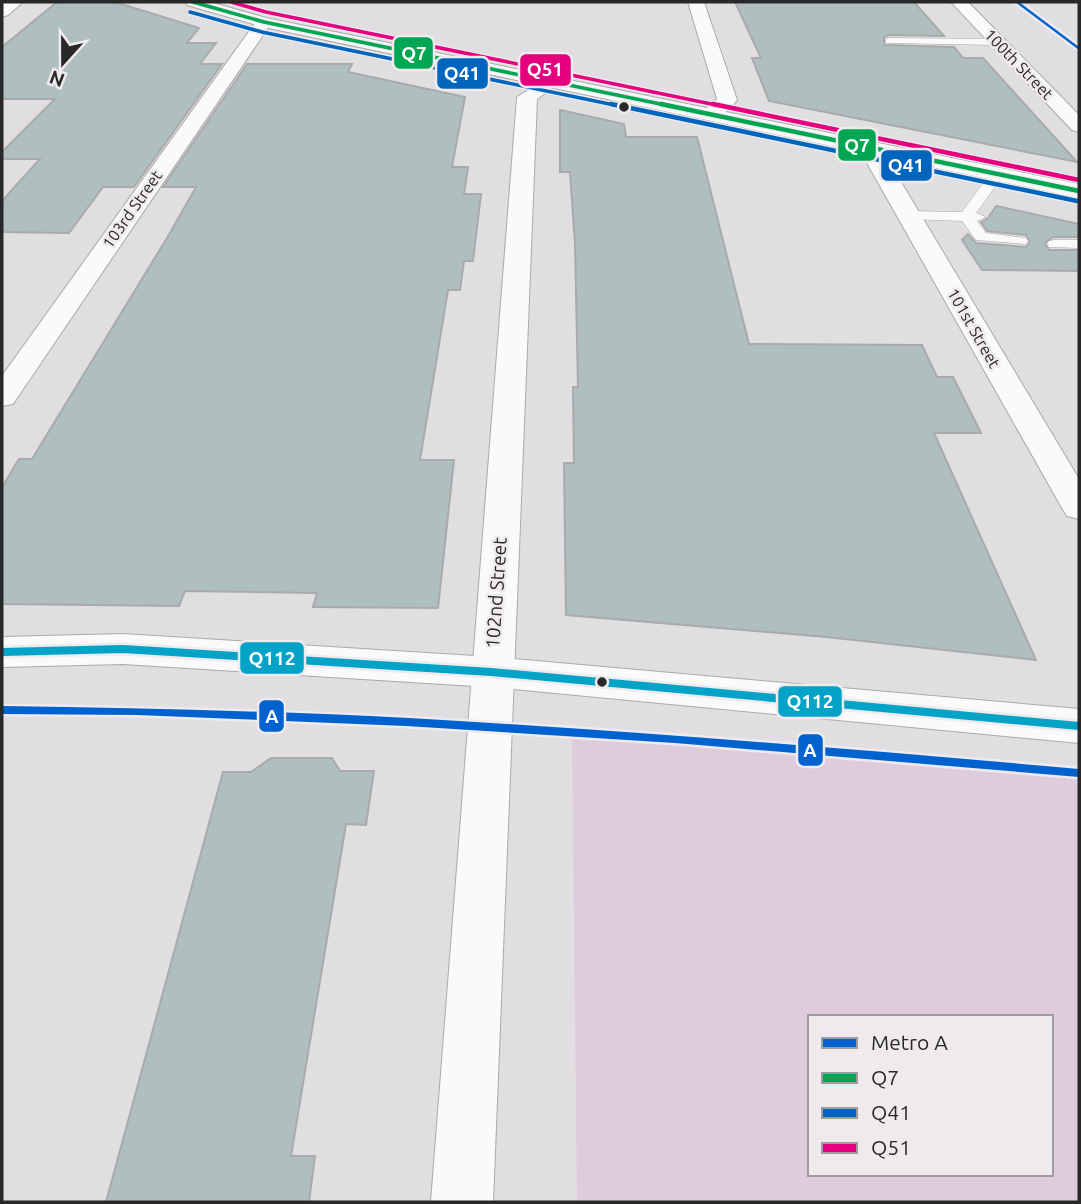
<svg xmlns="http://www.w3.org/2000/svg" width="1081" height="1204" font-family="Ubuntu,sans-serif">
<style>
.green{fill:#deccdd;fill-rule:evenodd}
.building{fill:#afbfc0;stroke:#aaaaab;stroke-width:2}
.lines{fill:none;stroke-linecap:round;stroke-linejoin:round}
.lane-casing{stroke:#aba9ab;stroke-width:1}
.street-casing{stroke:#aba9ab;stroke-width:2}
.secondary-casing{stroke:#aba9ab;stroke-width:2}
.primary-casing{stroke:#aba9ab;stroke-width:2}
.lane{fill:#fafafa;fill-rule:evenodd}
.street{fill:#fafafa;fill-rule:evenodd}
.secondary{fill:#fafafa;fill-rule:evenodd}
.primary{fill:#fafafa;fill-rule:evenodd}
.bus-1-far1-casing{stroke:#eeeaee;stroke-width:6}
.bus-1-casing{stroke:#eeeaee;stroke-width:7}
.bus-2-far1-casing{stroke:#eeeaee;stroke-width:6}
.bus-2-casing{stroke:#eeeaee;stroke-width:7}
.bus-3-far1-casing{stroke:#eeeaee;stroke-width:6}
.bus-3-casing{stroke:#eeeaee;stroke-width:7}
.bus-4-casing{stroke:#eeeaee;stroke-width:13}
.bus-1-far1{stroke:#00a651;stroke-width:3.5}
.bus-1{stroke:#00a651;stroke-width:4.5}
.bus-2-far1{stroke:#0065bd;stroke-width:3.5}
.bus-2{stroke:#0065bd;stroke-width:4.5}
.bus-3-far1{stroke:#e5007d;stroke-width:3.5}
.bus-3{stroke:#e5007d;stroke-width:4.5}
.bus-4{stroke:#02a3c6;stroke-width:8}
.metro-1-casing{stroke:#eeeaee;stroke-width:5}
.metro-1{fill:#0062cf;fill-rule:evenodd}
.bus-dot{fill:#292829;stroke:#eeeaee;stroke-width:2.5}
.labels{text-anchor:middle;stroke-width:5;stroke-linejoin:round;paint-order:stroke}
.far-street-label{font-size:16px;fill:#292829;stroke:#eeeaee}
.street-label{font-size:19px;fill:#292829;stroke:#eeeaee}
.line-badge{stroke:#eeeaee;stroke-width:2.5}
.badge-label{font-size:19px;text-anchor:middle;font-weight:bold;fill:#fff}
</style>
<rect width="100%" height="100%" fill="#e0dee0"/>
<path class="green" d="M572,729L1079,773V1202H577ZM810,1017H1051V1174H810Z"/>
<path class="building" d="M57,2H115L199,28L187,43H216L200,64H222L134,187H103L69,233L2,232V201L40,159H2V152L55,99H2V47Z
M735,2H914L944,36L889,35L884,37V45L954,47L963,58H983L1077,162L769,101L752,58H761Z
M247,64H352L348,72L465,97L452,167H468L464,194H481L473,261H464L460,290H448L420,460H454L438,608L313,607L317,593L185,591L179,606L2,604V487L19,459H32L167,238L196,187H163Z
M560,110L624,124L626,137H697L749,344L922,345L937,377H953L981,433H934L1036,660L826,637L566,615L564,463H574L573,387H578L575,244L570,172H560Z
M996,206L1079,224V237H1053L1045,243L1049,250H1079V271L982,270L962,240L968,234L976,243L1026,247L1030,242L1026,235L987,231L981,222L988,218Z
M271,758H332L340,771H374L366,825L346,824L291,1156H315L309,1202H106L223,772H251Z"/>
<g class="lines">
<defs>
<path id="lane" d="M890,38L998,39L1003,42L998,45L886,43V39Z
M998,169L1005,173L976,213L986,217L977,221L986,233L1026,238L1028,241L1026,244L976,240L962,221L908,219L901,215L908,211L962,212L993,170Z
M1054,240H1079V248L1049,247L1047,244L1049,241Z"/>
<path id="street" d="M5,2H23L8,15L2,17V4Z
M688,2H704L737,100C729,111 717,122 703,118L700,114L717,99Z
M951,2H968L1079,115V132L1072,130Z
M264,17L272,22L13,404L2,406V376L258,19Z
M551,76L560,82L537,99L493,1202H431L517,97Z
M869,141L876,143L880,147L1079,479V519L1067,516L1062,508L858,147L862,143Z"/>
<path id="secondary" d="M123,634L491,657L1079,709V743L491,687L123,664L2,667V637Z"/>
<path id="primary" d="M185,2H210L266,18L1079,184V198L264,27L187,5Z"/>
</defs>
<use href="#lane" class="lane-casing"/>
<use href="#street" class="street-casing"/>
<use href="#secondary" class="secondary-casing"/>
<use href="#primary" class="primary-casing"/>
<use href="#lane" class="lane"/>
<use href="#street" class="street"/>
<use href="#secondary" class="secondary"/>
<use href="#primary" class="primary"/>
<defs>
<path id="bus-1-far1" d="M193,2L264,22L670,106"/>
<path id="bus-1" d="M661,104L1079,191"/>
<path id="bus-2-far1" d="M190,12L262,32L619,106"/>
<path id="bus-2" d="M611,104L1077,201"/>
<path id="bus-3-far1" d="M231,2L266,12L721,106"/>
<path id="bus-3" d="M713,104L1079,180"/>
<path id="bus-4" d="M2,652L123,649L491,672L1079,726"/>
</defs>
<use href="#bus-1-far1" class="bus-1-far1-casing"/>
<use href="#bus-1" class="bus-1-casing"/>
<use href="#bus-2-far1" class="bus-2-far1-casing"/>
<use href="#bus-2" class="bus-2-casing"/>
<use href="#bus-3-far1" class="bus-3-far1-casing"/>
<use href="#bus-3" class="bus-3-casing"/>
<use href="#bus-4" class="bus-4-casing"/>
<use href="#bus-1-far1" class="bus-1-far1"/>
<use href="#bus-1" class="bus-1"/>
<use href="#bus-2-far1" class="bus-2-far1"/>
<use href="#bus-2" class="bus-2"/>
<use href="#bus-3-far1" class="bus-3-far1"/>
<use href="#bus-3" class="bus-3"/>
<use href="#bus-4" class="bus-4"/>
<defs>
<path id="metro-1" d="M1015,2H1019L1079,47V50Z
M2,706C138,708 273,711 409,718C632,731 856,749 1079,769V777L675,743L406,726L137,715L2,714Z"/>
</defs>
<use href="#metro-1" class="metro-1-casing"/>
<use href="#metro-1" class="metro-1"/>
</g>
<g class="bus-dot">
<circle cx="624" cy="107" r="6"/>
<circle cx="602" cy="682" r="6"/>
</g>
<g class="labels">
<g class="far-street-label">
<text transform="translate(1019 64) rotate(46)" y="6">100th Street</text>
<text transform="translate(132 209) rotate(-55)" y="6">103rd Street</text>
<text transform="translate(974 328) rotate(60)" y="6">101st Street</text>
</g>
<g class="street-label">
<text transform="translate(496 593) rotate(-86)" y="7">102nd Street</text>
</g>
</g>
<g class="line-badge">
<rect x="393" y="36" width="41" height="34" rx="7" fill="#00a651"/>
<rect x="519" y="53" width="53" height="34" rx="7" fill="#e5007d"/>
<rect x="436" y="57" width="53" height="33" rx="7" fill="#0065bd"/>
<rect x="837" y="128" width="40" height="34" rx="7" fill="#00a651"/>
<rect x="880" y="149" width="53" height="33" rx="7" fill="#0065bd"/>
<rect x="239" y="641" width="66" height="34" rx="7" fill="#02a3c6"/>
<rect x="777" y="685" width="66" height="33" rx="7" fill="#02a3c6"/>
<rect x="258" y="699" width="27" height="34" rx="7" fill="#0062cf"/>
<rect x="797" y="733" width="27" height="34" rx="7" fill="#0062cf"/>
</g>
<g class="badge-label">
<text x="414" y="60">Q7</text>
<text x="545" y="76">Q51</text>
<text x="462" y="80">Q41</text>
<text x="857" y="152">Q7</text>
<text x="906" y="172">Q41</text>
<text x="272" y="665">Q112</text>
<text x="810" y="708">Q112</text>
<text x="272" y="723">A</text>
<text x="810" y="757">A</text>
</g>
<rect width="1081" height="1204" fill="none" stroke="#292829" stroke-width="7"/>
<rect x="808" y="1015" width="245" height="161" fill="#eeeaee" stroke="#9f9c9f" stroke-width="2"/>
<rect x="822" y="1038" width="35" height="10" fill="#0062cf" stroke="#9f9c9f" stroke-width="2"/>
<text x="871" y="1050" font-size="21" fill="#292829">Metro A</text>
<rect x="822" y="1073" width="35" height="10" fill="#00a651" stroke="#9f9c9f" stroke-width="2"/>
<text x="871" y="1085" font-size="21" fill="#292829">Q7</text>
<rect x="822" y="1108" width="35" height="10" fill="#0065bd" stroke="#9f9c9f" stroke-width="2"/>
<text x="871" y="1120" font-size="21" fill="#292829">Q41</text>
<rect x="822" y="1143" width="35" height="10" fill="#e5007d" stroke="#9f9c9f" stroke-width="2"/>
<text x="871" y="1155" font-size="21" fill="#292829">Q51</text>
<g transform="translate(63 63) rotate(201)" stroke="#eeeaee" stroke-width="5" paint-order="stroke">
<path d="M0-5L12 26L0 18L-12 26Z" fill="#292829"/>
<text y="-10" font-size="19" font-weight="bold" text-anchor="middle" fill="#292829">N</text>
</g>
</svg>
